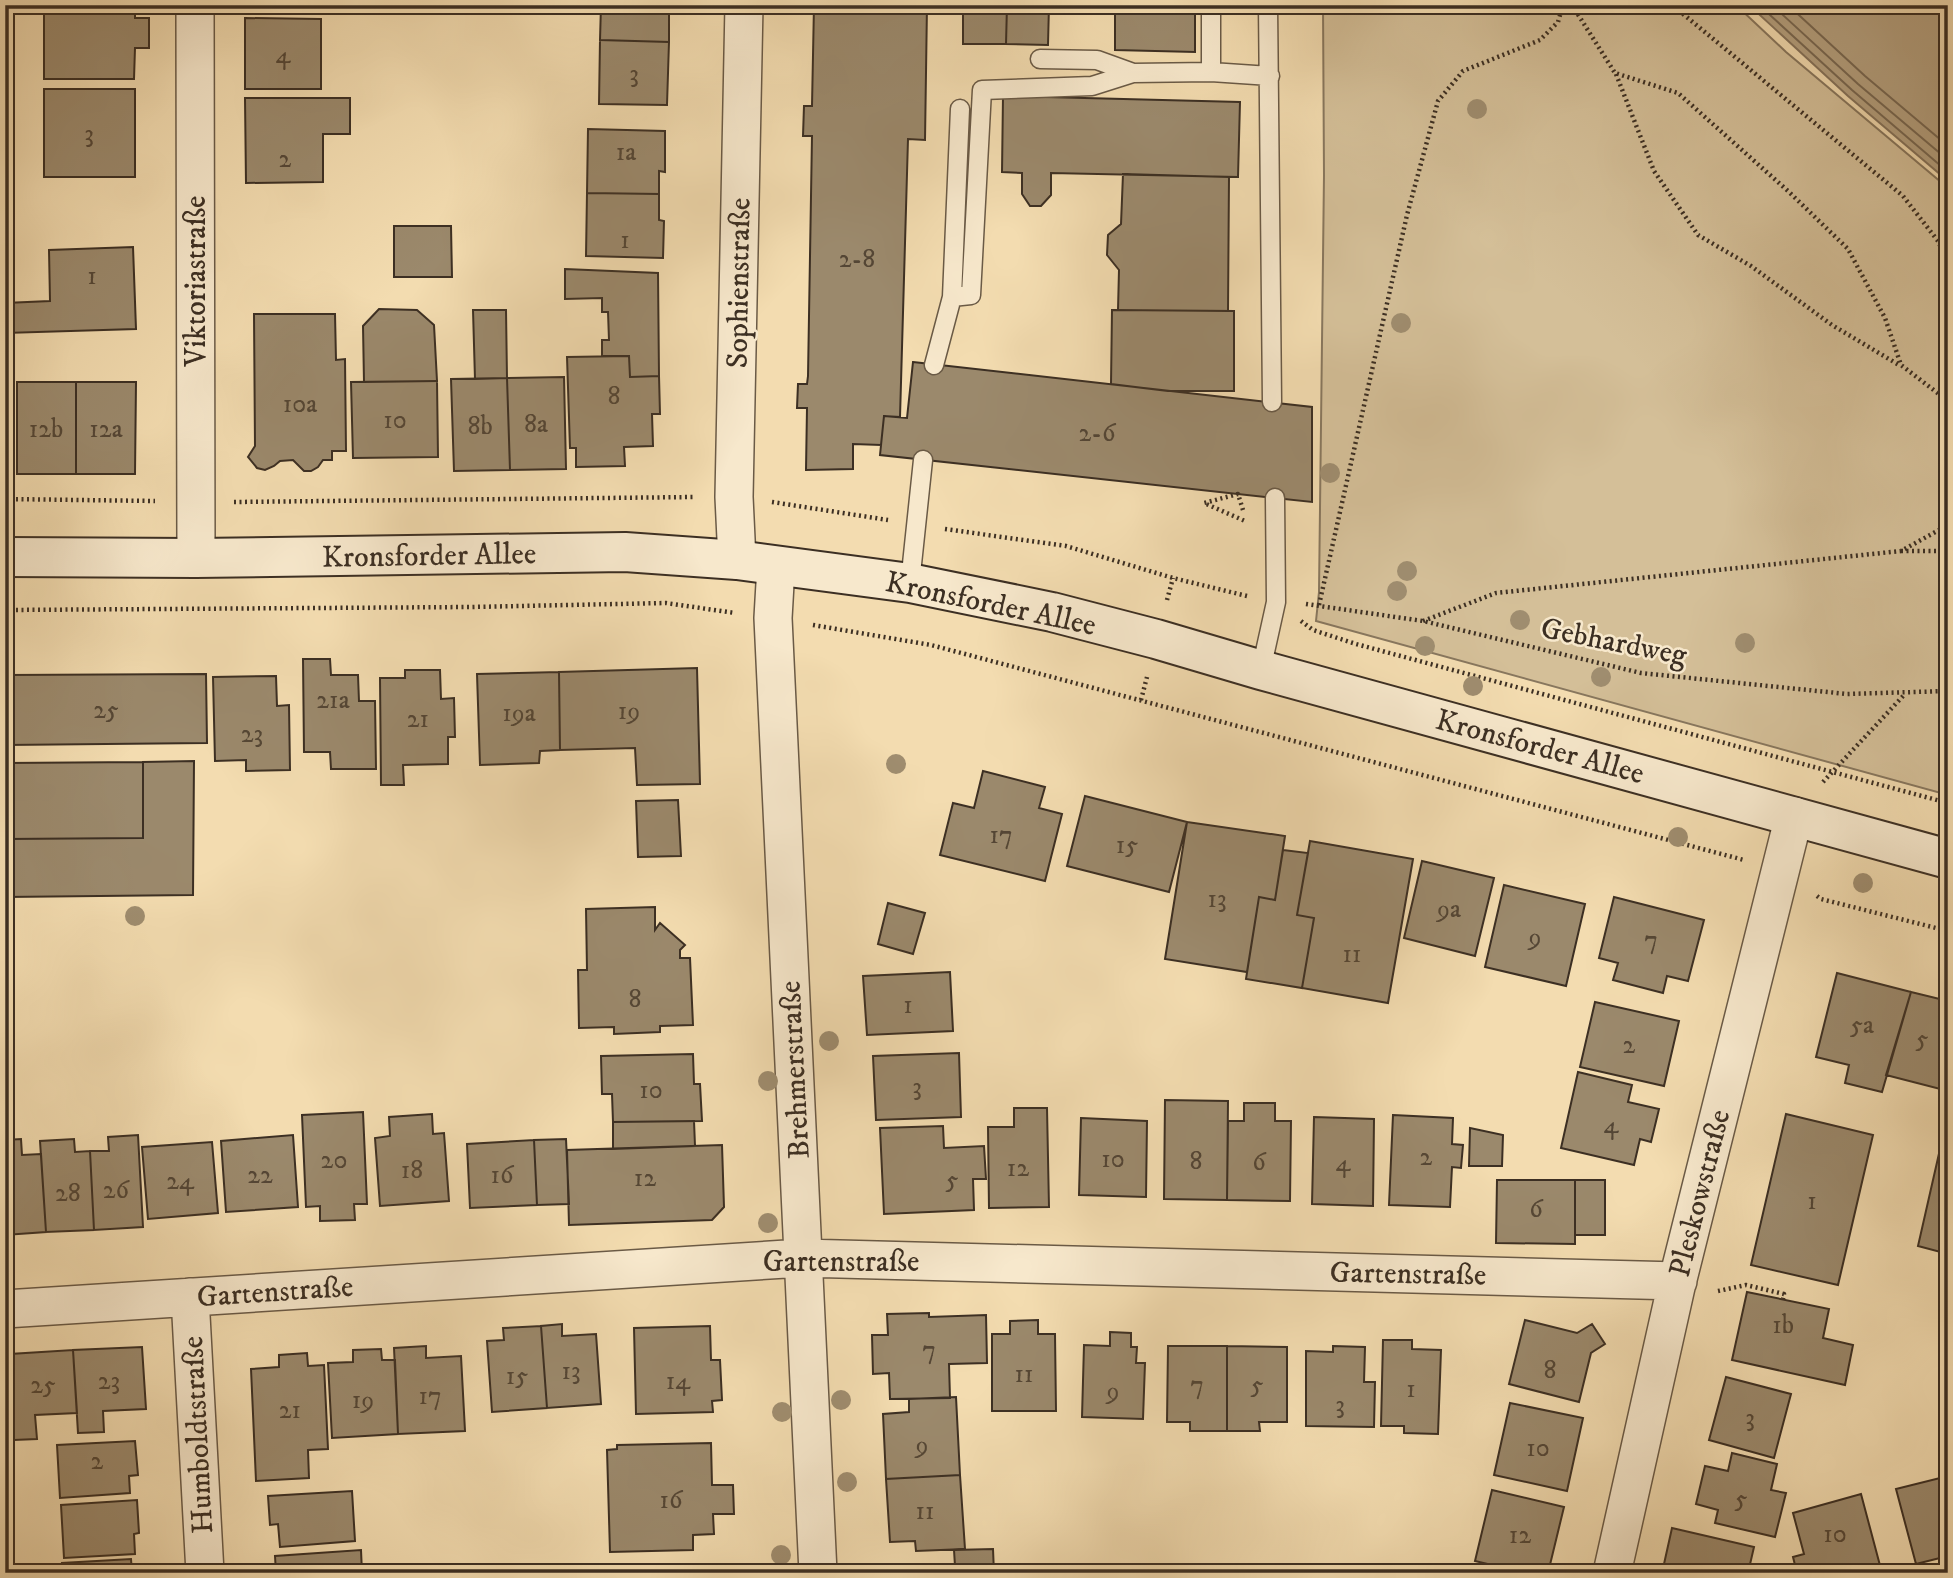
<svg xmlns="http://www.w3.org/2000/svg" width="1953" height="1578" font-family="'IM FELL DW Pica',serif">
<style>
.green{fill:#d4bf98;stroke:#88775e;stroke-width:2}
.water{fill:#b5a180;stroke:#85735b;stroke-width:2}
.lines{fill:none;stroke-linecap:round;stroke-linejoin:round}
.shore{stroke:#786852;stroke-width:2}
.building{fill:#9b896c;stroke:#3c2f23;stroke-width:2}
.service-casing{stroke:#6a5a46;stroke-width:21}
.minor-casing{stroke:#6a5a46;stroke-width:40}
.secondary-casing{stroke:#3c2f23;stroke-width:42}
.path{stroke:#3c2f23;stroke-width:4.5;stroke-dasharray:2 3.5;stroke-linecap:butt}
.service{stroke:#f7e8cc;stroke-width:18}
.minor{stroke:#f7e8cc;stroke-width:37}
.secondary{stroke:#f7e8cc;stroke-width:38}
.tree{fill:#9f8d6f}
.labels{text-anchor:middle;stroke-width:5;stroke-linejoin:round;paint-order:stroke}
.number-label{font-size:26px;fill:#544635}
.street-label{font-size:30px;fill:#3c2f23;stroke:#f7e8cc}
</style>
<rect width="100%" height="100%" fill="#f3dcb0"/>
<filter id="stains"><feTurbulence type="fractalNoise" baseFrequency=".00286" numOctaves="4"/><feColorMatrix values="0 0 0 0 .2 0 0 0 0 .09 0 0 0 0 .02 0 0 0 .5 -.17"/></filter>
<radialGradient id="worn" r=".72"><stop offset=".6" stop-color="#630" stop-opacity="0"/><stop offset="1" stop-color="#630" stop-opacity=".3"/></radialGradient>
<path class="green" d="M1323,5H1736L1786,52L1948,188V795L1316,621L1319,592L1324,175Z"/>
<path class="water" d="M1749,5H1948V181L1848,96Z"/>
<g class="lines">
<path class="shore" d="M1759,5L1852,90L1948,172
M1772,5L1858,84L1948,160
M1788,5L1865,76L1948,146"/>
</g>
<path class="building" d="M44,5H135V18H149V48H135L134,79H44Z
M246,5H321V10H246Z
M601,5H669V42L600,40Z
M814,5H927L925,140L908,139L900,417L884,416L881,445L853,444V469L806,470L807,408H797L798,384H807L808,376L812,136H803L804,106H812Z
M963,5H1007L1006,44H963Z
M1007,5H1049L1048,45L1006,44Z
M1122,5H1182L1181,13H1122Z
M1115,13L1195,14V52L1115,50Z
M245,18L321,19V89H245Z
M600,40L669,42L667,105L599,104Z
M44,89H135V177H44Z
M1003,96L1240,102L1238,177L1051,173V195L1041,206H1030L1022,194V173L1002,172Z
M245,98H350V134H323V182L246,183Z
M588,129L665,131V172L659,171V194L587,193Z
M1123,174L1229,177L1228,311L1118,310L1119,270L1107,255L1108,235L1121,224Z
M587,193L659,194V220L664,221L663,258L586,256Z
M394,226H451L452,277H394Z
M133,247L136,329L5,333V303L50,301L49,250Z
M565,269L658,273L659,376L630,377L629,356H602V340H609L608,312H602V298L565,299Z
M379,309L417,310L434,325L437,381L364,382L363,326Z
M473,310H506L507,378L475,379Z
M1112,310L1234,311V391H1168L1111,384Z
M254,314H335L336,360L345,359L346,451H332V460H323L318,467L311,471H304L293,460L280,461L274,466L265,470L257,468L248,457L255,446Z
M629,356L630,377L659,376L660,414H652L653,446L624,447L625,466L576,467V448H570L567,357Z
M913,362L1312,407V502L880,455L884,416L907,418Z
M564,377L566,469L510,470L507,378Z
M507,378L510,470L454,471L451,379Z
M437,381L438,457L353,458L351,382Z
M17,382H76V474H17Z
M76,382H136L135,474H76Z
M303,659H330L331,675H358L359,701H375L376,769H331L330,752H304Z
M697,668L700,784L637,785L635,748L560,750L559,672Z
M405,670H440L441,699L454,698L455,737H448V764L403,765L404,785H381L380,678H405Z
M559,672L560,750L540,751L539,763L480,765L477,674Z
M206,674L207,743L5,745V675Z
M276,676L277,706L289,705L290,770L246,771V760L215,761L213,677Z
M194,761L193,895L5,897V839L143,838V762Z
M143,762V838L5,839V763Z
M983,771L1045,787L1039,808L1062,814L1045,881L940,855L953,803L974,808Z
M1085,796L1187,822L1169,892L1067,866Z
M678,800L681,856L638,857L636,801Z
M1187,822L1285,836L1275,900L1259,897L1247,972L1165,959Z
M1310,841L1413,859L1388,1003L1302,988L1314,918L1297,915Z
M1283,850L1308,853L1297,915L1314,918L1302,988L1246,979L1259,897L1275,900Z
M1422,861L1494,878L1475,956L1404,938Z
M1504,885L1585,904L1566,986L1485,967Z
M1614,897L1704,920L1688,981L1667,976L1663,993L1613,980L1618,963L1599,958Z
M888,903L925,913L913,954L878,944Z
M655,907V930L660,923L685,945L680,950V958H690L693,1025L660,1026V1032L614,1034V1027L579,1028L578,970H587L586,909Z
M950,972L953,1031L867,1035L863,976Z
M1837,973L1911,992L1882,1092L1845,1083L1849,1065L1816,1057Z
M1911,992L1948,1001V1091L1886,1075Z
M1595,1002L1679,1021L1664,1086L1580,1067Z
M959,1053L961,1117L876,1120L873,1056Z
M693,1054L694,1084H700L702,1121L613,1122L612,1094H602L601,1056Z
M1578,1072L1632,1085L1628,1102L1659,1109L1651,1142L1640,1139L1634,1165L1561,1148Z
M1165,1100L1228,1101L1227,1200L1164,1199Z
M1244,1103H1275V1121H1291L1290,1201L1227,1200L1228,1121H1244Z
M1014,1108H1047L1049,1207L989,1208L988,1127H1014Z
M363,1112L367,1204H354L355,1220L320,1221V1206L306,1207L302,1115Z
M432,1114L433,1134L444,1133L449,1201L380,1206L375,1138L390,1136L389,1117Z
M1786,1114L1873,1135L1838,1285L1751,1265Z
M1393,1115L1453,1118L1452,1144L1463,1145L1461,1168L1452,1167L1450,1207L1389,1205Z
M1314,1117L1374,1119L1373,1206L1312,1204Z
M1081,1118L1147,1121L1146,1197L1079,1195Z
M694,1121L695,1146L613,1149V1122Z
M943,1126L944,1148L984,1146L986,1179H973L974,1210L884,1214L880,1128Z
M1470,1128L1503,1135L1502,1166H1469Z
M138,1135L143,1227L94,1230L90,1151H109L108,1137Z
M293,1135L298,1207L226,1212L221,1141Z
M1943,1136L1948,1137V1254L1918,1246Z
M21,1139L22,1155L41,1154L46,1232L5,1235V1140Z
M74,1139L75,1152L90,1151L94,1230L46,1232L40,1141Z
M566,1139L569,1204L537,1205L534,1140Z
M534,1140L537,1205L470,1208L467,1144Z
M212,1142L218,1213L148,1219L142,1147Z
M722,1145L724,1207L712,1220L569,1225L567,1150Z
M1497,1180H1575V1244L1496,1243Z
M1575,1180H1605V1235H1575Z
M1747,1292L1829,1309L1823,1338L1853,1345L1845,1385L1732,1360Z
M929,1313V1317L986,1315L987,1363L949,1364L950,1398L890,1399L889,1373L873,1374L872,1335H888L887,1314Z
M1038,1320V1334H1055L1056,1411H992V1334H1010V1321Z
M1525,1320L1577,1333L1592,1324L1605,1344L1591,1353L1579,1402L1509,1384Z
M562,1324V1336L596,1334L601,1404L547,1408L541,1326Z
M541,1326L547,1408L492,1412L487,1341L504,1340L503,1328Z
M710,1326L711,1360H720L722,1400L712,1401L713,1412L636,1414L634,1328Z
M1110,1332L1131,1333V1347H1137L1136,1363H1145L1143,1419L1082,1417L1084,1345L1110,1346Z
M1383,1340H1412V1349L1441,1350L1438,1434L1404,1433V1426H1381Z
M426,1346V1358L461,1356L465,1431L398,1434L394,1348Z
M1168,1346H1227V1431H1190V1422H1167Z
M1227,1346L1287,1347V1422H1259L1260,1431H1227Z
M1333,1346L1365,1347L1364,1382H1375L1374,1427L1306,1426V1351L1333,1352Z
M142,1347L146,1409L103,1411L104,1432L78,1433L73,1350Z
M381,1349L382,1360H395L398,1434L332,1438L328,1363L353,1362V1350Z
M73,1350L77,1413L35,1415L37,1439L14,1440L10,1354Z
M307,1353L308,1366L324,1365L328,1449L308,1450L309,1478L256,1481L251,1369L279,1367V1355Z
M1726,1377L1791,1394L1774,1458L1709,1440Z
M956,1397L960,1475L886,1479L883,1414L909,1412V1399Z
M1510,1403L1583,1418L1567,1491L1494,1475Z
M135,1441L138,1475L129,1476L130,1493L60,1498L57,1445Z
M711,1443L712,1485H733L734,1514H713L714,1534L693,1535V1550L610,1552L607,1450L617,1449V1445Z
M1732,1453L1777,1464L1771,1490L1786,1493L1775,1537L1715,1523L1718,1510L1696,1504L1705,1466L1728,1471Z
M960,1475L965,1549L916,1551L915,1541L890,1542L886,1479Z
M1948,1476V1556L1916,1564L1896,1489Z
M1492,1490L1564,1507L1548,1573H1526L1475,1561Z
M352,1491L355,1541L280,1547L278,1524L270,1525L268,1496Z
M1861,1494L1882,1573H1797L1793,1557L1804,1554L1793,1513Z
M137,1500L139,1533L134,1534L135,1554L64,1558L61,1505Z
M1672,1528L1754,1547L1748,1573H1662Z
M993,1549L994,1573H883L896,1572V1567L955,1566L954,1550Z
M361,1550L362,1573H276L275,1556Z
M131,1559L132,1573H63L62,1563Z"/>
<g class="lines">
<defs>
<path id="service" d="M1211,5V72
M1268,5L1272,402
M1040,59L1097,60L1133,73
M952,297L960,109
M934,365L952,297L971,295L982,90L1092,86L1133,73L1211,72L1270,76
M910,583L923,460
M1261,670L1276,602L1275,498"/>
<path id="minor" d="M195,5L196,558
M737,560L734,497L744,5
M776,566L773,618L818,1573
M190,1297L205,1573
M5,1309L802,1258L1678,1281
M1612,1573L1676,1287L1794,816"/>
<path id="secondary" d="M5,557L196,558L625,552L737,560L910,583L1052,612L1156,639L1261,670L1948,859"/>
</defs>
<use href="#service" class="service-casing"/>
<use href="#minor" class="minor-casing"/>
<use href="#secondary" class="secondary-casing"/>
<path class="path" d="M1572,5L1615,73L1678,93L1788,191L1848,249L1885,318L1901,365L1948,401
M1663,5L1677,9L1903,196L1938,241L1948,263
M1616,74L1654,171L1698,235L1751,266L1832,325L1899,365
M5,499L155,501
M234,502L694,497
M772,502L888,520
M1243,510L1238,494L1204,503L1245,521
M945,529L1066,546L1173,578L1247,596
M1901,551H1948
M1167,600L1173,578
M1306,604L1423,621L1641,673L1847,694L1948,691
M1319,605L1407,215L1438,101L1463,71L1540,40L1558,22L1563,5
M5,610L471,607L666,603L735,613
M1301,621L1313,630L1356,644L1948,803
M1423,621L1496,593L1901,551L1948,525
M813,625L931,645L1744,860
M1141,700L1147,677
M1823,782L1905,694
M1817,896L1821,899L1948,931
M1718,1291L1746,1285L1784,1294L1783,1299"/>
<use href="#service" class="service"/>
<use href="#minor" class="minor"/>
<use href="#secondary" class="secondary"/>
</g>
<g class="tree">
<circle cx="1477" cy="109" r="10"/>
<circle cx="1401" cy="323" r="10"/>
<circle cx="1330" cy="473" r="10"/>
<circle cx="1407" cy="571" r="10"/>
<circle cx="1397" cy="591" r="10"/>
<circle cx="1520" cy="620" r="10"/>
<circle cx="1745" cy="643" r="10"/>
<circle cx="1425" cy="646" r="10"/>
<circle cx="1601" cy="677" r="10"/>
<circle cx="1473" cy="686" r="10"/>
<circle cx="896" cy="764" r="10"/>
<circle cx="1678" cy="837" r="10"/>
<circle cx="1863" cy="883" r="10"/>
<circle cx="135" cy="916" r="10"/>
<circle cx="829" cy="1041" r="10"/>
<circle cx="768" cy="1081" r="10"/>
<circle cx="768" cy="1223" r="10"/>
<circle cx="841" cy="1400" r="10"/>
<circle cx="782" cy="1412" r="10"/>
<circle cx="847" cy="1482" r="10"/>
<circle cx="781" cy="1555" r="10"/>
</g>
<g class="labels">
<g class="number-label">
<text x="283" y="63">4</text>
<text x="634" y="82">3</text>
<text x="89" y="142">3</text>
<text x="626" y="160">1a</text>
<text x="285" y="167">2</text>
<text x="625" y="248">1</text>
<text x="857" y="267">2-8</text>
<text x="92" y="284">1</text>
<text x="614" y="404">8</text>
<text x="300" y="412">10a</text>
<text x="395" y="428">10</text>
<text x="536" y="432">8a</text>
<text x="480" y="434">8b</text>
<text x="46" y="437">12b</text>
<text x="106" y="437">12a</text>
<text x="1097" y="441">2-6</text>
<text x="333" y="708">21a</text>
<text x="106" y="718">25</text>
<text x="629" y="719">19</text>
<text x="519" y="721">19a</text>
<text x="418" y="727">21</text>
<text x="252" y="742">23</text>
<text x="1001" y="843">17</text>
<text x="1127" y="853">15</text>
<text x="1217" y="907">13</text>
<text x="1449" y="917">9a</text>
<text x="1535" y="945">9</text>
<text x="1651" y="948">7</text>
<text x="1352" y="962">11</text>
<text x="635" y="1007">8</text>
<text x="908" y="1013">1</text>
<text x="1862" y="1033">5a</text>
<text x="1922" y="1047">5</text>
<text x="1629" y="1053">2</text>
<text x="917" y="1095">3</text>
<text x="651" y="1098">10</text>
<text x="1611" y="1133">4</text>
<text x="1426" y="1165">2</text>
<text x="1113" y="1167">10</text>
<text x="334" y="1168">20</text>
<text x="1196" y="1169">8</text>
<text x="1259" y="1170">6</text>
<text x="1343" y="1171">4</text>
<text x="1018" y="1176">12</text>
<text x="412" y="1178">18</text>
<text x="260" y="1183">22</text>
<text x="502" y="1183">16</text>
<text x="645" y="1186">12</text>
<text x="952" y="1188">5</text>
<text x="180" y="1189">24</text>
<text x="116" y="1198">26</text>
<text x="68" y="1201">28</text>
<text x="1812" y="1209">1</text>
<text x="1536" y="1217">6</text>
<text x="1783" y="1333">1b</text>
<text x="929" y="1358">7</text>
<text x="1550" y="1378">8</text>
<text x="571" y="1379">13</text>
<text x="1024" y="1382">11</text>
<text x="517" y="1384">15</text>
<text x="109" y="1389">23</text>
<text x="678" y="1389">14</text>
<text x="43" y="1393">25</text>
<text x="1197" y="1393">7</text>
<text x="1257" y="1393">5</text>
<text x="1411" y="1397">1</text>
<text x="1113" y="1399">9</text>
<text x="430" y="1404">17</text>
<text x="363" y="1408">19</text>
<text x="1340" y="1413">3</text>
<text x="290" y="1418">21</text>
<text x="1750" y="1426">3</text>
<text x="922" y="1453">9</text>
<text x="1538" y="1456">10</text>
<text x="97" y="1469">2</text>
<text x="1741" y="1507">5</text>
<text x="671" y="1508">16</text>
<text x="925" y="1519">11</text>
<text x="1835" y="1542">10</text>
<text x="1520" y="1543">12</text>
</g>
<g class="street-label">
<text transform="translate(195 281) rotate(-90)" y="10">Viktoriastraße</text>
<text transform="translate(738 283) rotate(-89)" y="10">Sophienstraße</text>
<text transform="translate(429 555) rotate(-1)" y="10">Kronsforder Allee</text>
<text transform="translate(991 603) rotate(12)" y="10">Kronsforder Allee</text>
<text transform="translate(1614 641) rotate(11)" y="10">Gebhardweg</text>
<text transform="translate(1540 746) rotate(15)" y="10">Kronsforder Allee</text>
<text transform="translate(794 1070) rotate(-93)" y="10">Brehmerstraße</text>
<text transform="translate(1699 1193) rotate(-76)" y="10">Pleskowstraße</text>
<text x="841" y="1271">Gartenstraße</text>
<text transform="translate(1408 1273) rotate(1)" y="10">Gartenstraße</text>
<text transform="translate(275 1291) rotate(-4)" y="10">Gartenstraße</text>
<text transform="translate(197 1435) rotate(-93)" y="10">Humboldtstraße</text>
</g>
</g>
<rect width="1953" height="1578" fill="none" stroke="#f3dcb0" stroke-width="28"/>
<rect x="7" y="7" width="1939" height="1564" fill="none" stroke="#3c2f23" stroke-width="3.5"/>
<rect x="14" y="14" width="1925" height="1550" fill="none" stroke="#3c2f23" stroke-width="2"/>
<rect width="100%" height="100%" filter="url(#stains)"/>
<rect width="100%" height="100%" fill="url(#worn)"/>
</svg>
